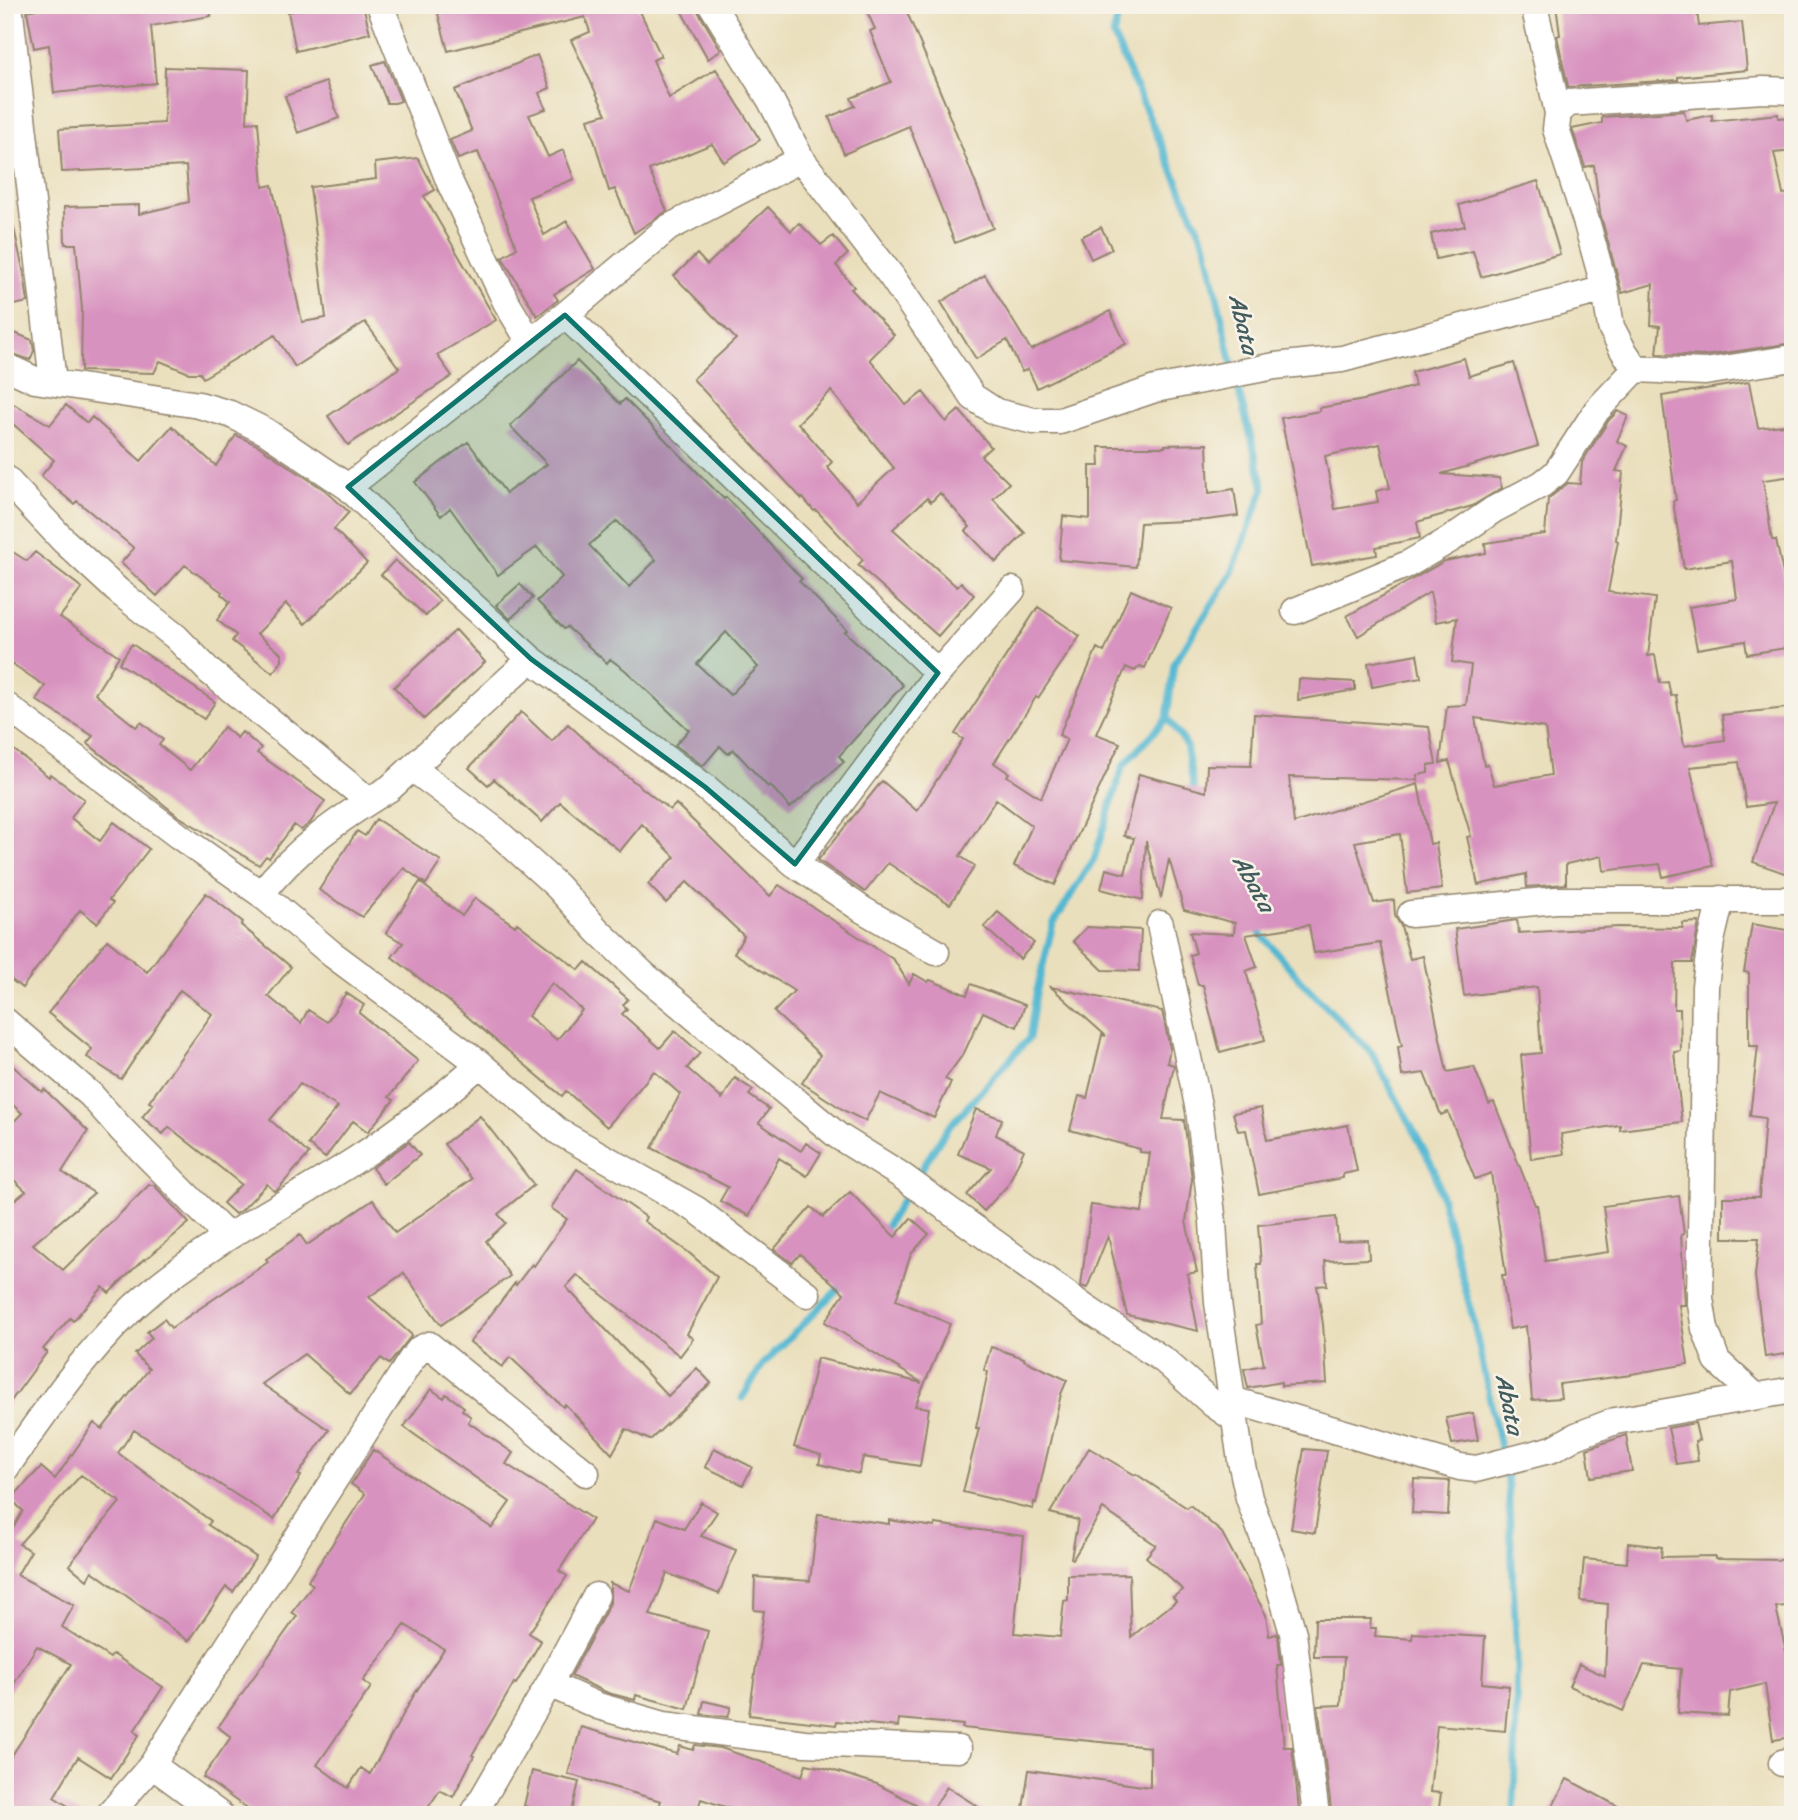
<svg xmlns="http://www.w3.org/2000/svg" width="1798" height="1820" font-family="Sriracha,sans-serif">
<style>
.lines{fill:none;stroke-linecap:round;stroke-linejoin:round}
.stream{stroke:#52b7d1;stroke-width:7}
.building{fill:#d892bf;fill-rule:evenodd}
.minor-casing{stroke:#92846d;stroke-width:29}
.minor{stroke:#fff;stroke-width:26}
.marked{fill:#0f766e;fill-opacity:0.2;stroke:#0f766e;stroke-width:5;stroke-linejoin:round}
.labels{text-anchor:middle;stroke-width:5;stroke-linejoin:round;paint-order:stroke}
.water-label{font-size:23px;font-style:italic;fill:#435b5d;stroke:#f7f3e8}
</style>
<rect width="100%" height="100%" fill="#f7f3e8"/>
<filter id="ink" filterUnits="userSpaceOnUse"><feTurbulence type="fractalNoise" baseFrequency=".0143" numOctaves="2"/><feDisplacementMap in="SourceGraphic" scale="14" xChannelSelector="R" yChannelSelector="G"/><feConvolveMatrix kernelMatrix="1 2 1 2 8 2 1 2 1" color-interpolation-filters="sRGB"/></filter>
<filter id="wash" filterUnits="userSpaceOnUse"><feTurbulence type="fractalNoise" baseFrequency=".00686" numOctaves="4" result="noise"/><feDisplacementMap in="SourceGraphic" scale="28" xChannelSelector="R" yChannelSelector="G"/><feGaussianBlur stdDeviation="1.57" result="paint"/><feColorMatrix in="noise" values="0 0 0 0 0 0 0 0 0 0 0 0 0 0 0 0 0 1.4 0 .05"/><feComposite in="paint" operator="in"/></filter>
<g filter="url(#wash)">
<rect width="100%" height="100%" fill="#eadfbc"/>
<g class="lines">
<path class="stream" d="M1121,5L1113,35L1206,246L1233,368
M1195,796L1186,744L1167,718L1174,663L1231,575L1264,488L1236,380
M1255,927L1302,982L1372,1053L1434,1169L1473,1319L1508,1485L1517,1657L1514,1815
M915,1179L947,1129L1029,1038L1036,994L1053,924L1094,859L1123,766L1167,718
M882,1233L909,1189
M742,1398L764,1363L843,1284"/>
</g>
<g id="blocks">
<path class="building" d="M41,5H211V16L151,26L156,83L54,93L49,45L34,48L27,11L41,8Z
M322,5H363L370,33L296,51L288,12Z
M455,5H637L661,56L653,60L669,98L716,69L760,140L724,162L712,144L649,170L667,211L634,233L615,189L609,191L588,119L606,114L571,40L590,32L585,17L448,51L437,10Z
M678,5H696L699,13L721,50L708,59Z
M864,5H904L948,110H947L993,228L955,243L909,126L844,154L829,117L855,106L851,98L891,82L870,31L875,29Z
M1556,5H1696L1699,26L1742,22L1747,70L1678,77V80L1568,87L1557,36L1560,35Z
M537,55L550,88L539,93L546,109L529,115L548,157L563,150L574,179L529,197L544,235L567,221L595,269L554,294L558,300L537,316L502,257L517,248L478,152L458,159L450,140L472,131L455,90Z
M385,61L401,101L395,103H387L372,65Z
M165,67L249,70L247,123L258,122L263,187L272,185L302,322L326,318L310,187L376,179L375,163L418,158L435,190L424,196L496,320L437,355L452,376L348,445L328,416L399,368L365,322L295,367L275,335L203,378L200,373H189L160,361L154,373L81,371L82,309L76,244H65L64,207L139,205V214L189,202L186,166L62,172L59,129L164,123Z
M326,82L339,118L298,133L285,96Z
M1684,111L1686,120L1712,115V121L1778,114V118L1793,117V151L1774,153L1783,194L1793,193V343L1704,356L1657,354L1660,326L1651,325L1653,284L1622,293L1600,213L1594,165L1585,167L1572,129L1602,123V117Z
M1538,181L1560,254L1481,277L1473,251L1436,259L1431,234L1465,226L1459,205Z
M768,207L791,231L799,223L821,245L833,236L848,254L836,265L854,287L851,289L894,335L870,359L906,405L923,392L946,422L959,410L991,447L981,456L1009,483L993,499L1025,533L996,562L966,531L970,527L940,493L931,502L927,498L893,529L957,587L961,582L974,595L938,636L858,565L863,560L816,510L814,511L803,498L802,499L693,379L736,339L674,276L697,254L707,265ZM831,391L894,468L857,502L827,467L832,462L798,423Z
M13,224L24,274L28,302L5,307V225Z
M1101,227L1112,249L1091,259L1081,237Z
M985,275L1031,350L1110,311L1126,344L1037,388L1028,369L1022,372L1007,340L976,359L941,302Z
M5,329L32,340L34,351L30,360L5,351Z
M1464,358L1469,376L1514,363L1538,446L1441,474L1499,478L1502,488L1472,506L1417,522L1420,538L1376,547L1377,555L1312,566L1281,418L1320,411L1319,408L1364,400L1415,386L1412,372ZM1380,444L1390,488L1376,491L1378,502L1335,509L1325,456Z
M577,361L620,404L625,399L724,499L726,497L802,579L799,581L847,630L845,632L903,685L839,756L844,762L790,808L770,785L768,787L733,749L728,754L720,746L703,766L675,745L689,730L625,670L610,659L607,663L567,627L564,629L537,601L562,577L537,547L498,575L450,508L441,516L415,482L468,442L506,493L547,464L510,426ZM617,521L656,560L629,587L589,545ZM726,632L758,667L730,695L697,664Z
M1749,382L1758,428L1793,424V476L1763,480L1772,540H1776L1793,620V647L1747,654L1745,641L1697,649L1689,607L1737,599L1732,561L1684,569L1673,501L1676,500L1662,396Z
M5,399L50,425L66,405L87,423L92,417L141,461L172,426L216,466L236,435L257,445L326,491L349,512L334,529L367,563L305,624L286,604L257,634L282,654V661L273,673L232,641L236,635L217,620L230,602L221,594L222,592L185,565L157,596L121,563L134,548L77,501L74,504L41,476L54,460L5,417Z
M1618,411L1628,416L1617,441L1627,446L1616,471L1623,472L1616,540L1618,541L1608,592L1655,598L1648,656L1655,655L1660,683L1668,682L1671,696L1676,695L1684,746L1725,740L1722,715L1787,708L1790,737L1793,738V876L1753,862L1774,803L1746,807L1739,762L1690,767L1713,866L1663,877L1660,864L1604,871L1602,856L1566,864V884L1527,887L1526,874L1478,885L1467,837L1471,836L1449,761L1440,763L1447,706L1466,705L1471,665L1452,662L1457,618L1436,622L1430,592L1358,636L1347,616L1445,561L1486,553L1485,543L1545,534L1548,499L1568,483L1580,484L1582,462L1609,420ZM1475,718L1545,728L1551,775L1494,785L1488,764L1484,765Z
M1207,444L1209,493L1234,489L1238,516L1207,520L1140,523L1136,567L1059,560L1063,516L1090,519V466H1100L1099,447H1165V445Z
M5,547L27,561L35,552L82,588L60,617L119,656L95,694L136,727L141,722L163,740L159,745L190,770L224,727L237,738L242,732L261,748L257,753L325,801L310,823L301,830L294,825L269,858L266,856L259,865L178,816L87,743L93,736L36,700L45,686L5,659Z
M395,560L440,601L426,616L381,575Z
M520,584L533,598L510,619L496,605Z
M1131,590L1171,608L1145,668L1140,666L1135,671L1126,667L1096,734L1120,743L1055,885L1014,866L1032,826L996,799L960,856L975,866L950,904L888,863L865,892L818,860L882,781L917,811L963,739L955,734L1038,607L1080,636L1038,698L1036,697L994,763L1009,773L1007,776L1041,798L1067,739L1059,735L1097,648L1104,652Z
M456,630L485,662L424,719L394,687Z
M132,644L215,702L204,719L119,663Z
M1417,654L1421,678L1372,687L1368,663Z
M1299,679L1355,682V690L1298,700Z
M521,712L552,741L568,724L608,761L670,810L676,804L770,896L779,885L894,960L909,984L914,974L928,982L930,980L967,995L971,984L1025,1005L1017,1027L983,1012L964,1053L945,1079L951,1082L934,1118L880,1093L865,1121L845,1111L802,1083L820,1055L774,1012L794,991L734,953L744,936L687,882L666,903L648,884L675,857L642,824L620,851L560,802L542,822L494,779L488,785L469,768Z
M1254,714L1429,727L1436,764L1428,765V773L1417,775L1418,780L1289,777L1294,823L1418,784L1430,844L1436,843L1442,889L1407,893L1400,834L1355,842L1374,903L1394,900L1395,916L1401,926L1410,959L1423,956L1447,1072L1474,1067L1489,1104L1494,1102L1535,1205H1537L1545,1261L1609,1252L1603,1206L1679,1196L1684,1234L1681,1235L1685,1305H1679L1688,1364L1631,1374V1375L1559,1384L1561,1398L1532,1400L1526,1326L1510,1329L1502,1275H1506L1491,1173L1475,1179L1448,1112L1441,1115L1424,1073L1402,1076L1398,1047L1402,1046L1380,943L1314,953L1309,925L1246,935L1257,967L1246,971L1265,1040L1220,1052L1203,985H1198L1190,955L1196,953L1190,932L1234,934L1235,923L1184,910L1169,859L1161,898L1146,841L1143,900L1101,889L1106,869L1125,874L1134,838L1124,836L1139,774L1206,792L1207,765L1251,766Z
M5,743L49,777L50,774L84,799L71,818L100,841L114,822L149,849L109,900L113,903L97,923L80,910L22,988L5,975Z
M376,819L441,861L426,884L404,868L362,917L319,890L357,831L365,836Z
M420,882L462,916L475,898L515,926L517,923L579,970L586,962L628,999L623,1005L627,1009L622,1014L660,1048L675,1031L700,1053L687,1068L722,1099L735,1078L753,1090L749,1095L769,1109L759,1123L801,1151L806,1143L821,1153L807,1176L779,1158L749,1216L720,1201L728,1187L652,1148L680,1094L654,1071L607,1127L566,1091L562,1096L450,1002L392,957L403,943L386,933ZM552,983L582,1010L557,1040L528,1016Z
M206,893L243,922L241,925L291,967L268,996L301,1023L308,1010L327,1022L346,993L364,1005L359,1013L418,1061L389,1097L394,1100L368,1132L353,1121L325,1158L308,1144L338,1107L300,1084L270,1120L309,1154L278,1189L274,1191L267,1184L243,1209L235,1214L223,1203L241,1184L169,1127L163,1134L142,1117L153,1104L149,1102L212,1014L180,990L121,1079L87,1057L92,1049L48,1013L107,940L147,972Z
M998,912L1034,943L1020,959L984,927Z
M1517,920L1519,933L1618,927L1683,928L1682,923L1699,922L1692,963H1675L1674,1009H1680L1681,1051L1674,1052L1682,1122L1620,1130V1125L1561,1134L1564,1154L1531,1159L1521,1055L1541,1053L1537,987L1464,996L1455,929Z
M1752,924L1793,931V1353L1765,1357L1755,1276L1759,1238H1723V1197H1759L1765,1118L1750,1116L1758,1046H1749V973L1744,972Z
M1087,927L1141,930L1139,971L1103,970L1073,941Z
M1051,987L1162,1011L1170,1048L1167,1063L1174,1065L1163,1119L1184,1120L1192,1179L1186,1221L1197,1272L1187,1274L1198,1331L1127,1315L1108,1236L1087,1288L1081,1286L1091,1205L1142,1212L1150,1153L1140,1152V1149L1070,1130L1079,1096L1087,1098L1102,1035L1106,1036Z
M5,1059L42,1092L44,1089L88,1131L62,1172L94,1193L33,1244L63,1270L149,1185H154L189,1223L145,1260L144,1259L109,1293L103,1287L73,1321L70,1318L43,1349L47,1352L5,1409V1208L26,1191L5,1172V1131L22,1113L5,1098Z
M1261,1108L1267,1140L1348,1125L1357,1171L1343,1174V1178L1259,1194L1246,1130L1238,1131L1233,1113Z
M976,1109L1002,1119L996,1135L1024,1150L1008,1185L984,1211L967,1195L991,1168L958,1154Z
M480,1116L534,1185L498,1214L506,1223L486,1241L510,1276L441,1325L404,1273L369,1297L412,1335L389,1364L381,1358L350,1394L304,1354L262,1384L329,1430L298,1475L301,1476L274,1519L134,1430L118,1453L211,1521L208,1525L256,1557L233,1592L226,1587L189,1641L92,1571L87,1580L69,1565L120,1502L81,1475L19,1544L31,1551L17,1575L74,1605L62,1627L110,1658L113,1654L163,1687L134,1731L139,1735L111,1778L78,1757L54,1797L82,1815H5V1766L71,1664L37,1646L5,1699V1536L8,1537L23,1511L11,1499L41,1467L55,1479L94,1423L102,1429L149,1369L135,1354L152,1338L147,1332L164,1319L171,1328L268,1262L266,1259L300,1235L307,1245L373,1200L395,1233L472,1179L444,1144Z
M409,1142L420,1155L384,1184L372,1168Z
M577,1169L646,1217L644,1221L688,1252L717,1277L687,1334L693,1339L680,1356L577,1275L566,1287L668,1396L697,1368L711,1383L650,1440L626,1429L612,1454L565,1404L563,1407L510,1357L502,1367L470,1342L515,1283L516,1285L532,1264L534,1266L567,1219L551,1208Z
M850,1192L895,1237L911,1218L929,1234L911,1254L896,1300L950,1324L915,1406L929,1408L920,1466L863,1457L859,1474L819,1464L821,1455L794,1447L805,1413L817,1358L922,1383L825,1322L844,1293L800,1254L792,1263L774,1249L811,1207L823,1217Z
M1336,1217L1338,1241L1368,1240L1369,1259L1325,1261L1327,1285L1317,1286L1323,1324L1327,1383L1281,1386V1382L1248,1388L1244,1369L1264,1365L1256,1325L1261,1324L1257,1264H1261L1258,1225Z
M991,1347L1024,1358V1360L1067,1380L1061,1394L1036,1503L1034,1502L1033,1509L963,1492L979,1428H976L988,1372L984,1370Z
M431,1389L444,1398L446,1394L464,1407L462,1410L471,1417L468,1422L513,1453L506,1464L592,1519L559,1571L567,1576L529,1633L541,1641L516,1684L514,1683L472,1755L474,1756L453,1797L440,1790L423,1815H256L203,1777L231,1737L218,1727L297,1616L292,1612L313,1585L308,1581L365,1494L351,1484L373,1450L492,1528L510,1502L404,1427ZM405,1625L444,1649L414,1695L370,1774L361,1768L348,1788L317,1765L371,1687L363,1681Z
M1473,1413L1478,1440L1452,1444L1446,1418Z
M1695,1423L1699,1440L1695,1441L1698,1461L1676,1464L1668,1428Z
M1626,1435L1632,1471L1591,1477L1587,1449Z
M714,1448L752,1467L743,1485L705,1467Z
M1089,1448L1135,1475L1136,1474L1187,1508L1190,1505L1222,1533L1266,1615L1269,1636L1277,1634L1278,1636L1281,1665H1277L1284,1747H1292L1299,1809H1297L1296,1815H1022L1029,1770L1150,1787V1747L962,1728L963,1725L899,1719L898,1727L837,1721L836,1725L749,1715L764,1611L754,1610L755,1577L810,1581L818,1514L889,1524V1520L935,1527V1524L1024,1536L1014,1633L1060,1637L1064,1601L1068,1600V1575L1129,1574L1131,1637L1176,1601L1173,1597L1183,1590L1146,1557L1156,1545L1103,1509L1073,1559L1071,1558L1078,1520L1050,1513Z
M1304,1449L1327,1451L1315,1533L1291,1529Z
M1414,1479L1450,1481L1448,1515L1412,1513Z
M701,1502L717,1512L701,1536L736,1550L719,1594L667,1573L650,1615L708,1631L687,1709L636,1695L635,1700L608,1693L571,1676L610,1603V1583L629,1591L657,1518L684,1529Z
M1628,1543L1662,1547L1661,1557L1715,1556V1559L1793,1560V1605L1776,1607L1793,1683V1737L1773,1740L1765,1684L1730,1692L1728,1716L1678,1713L1681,1669L1644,1665L1623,1711L1569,1686L1579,1664L1605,1676L1608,1604L1580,1601L1584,1559L1627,1563Z
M1315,1619H1371L1370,1628H1376L1375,1636L1412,1639L1413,1633L1485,1637L1482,1683L1509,1686L1505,1731L1437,1725L1430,1792L1441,1793L1438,1815H1376L1377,1810L1331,1809L1318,1706L1341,1705L1344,1657H1314Z
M704,1701L731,1707L728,1717L701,1714Z
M581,1727L677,1754L680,1746L693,1750L695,1745L721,1748L802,1776L806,1764L825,1768L877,1784L931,1812L947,1787L991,1815H750L701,1799L696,1815H656L661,1801L568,1774Z
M532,1771L579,1782L571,1815H560L524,1806Z
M1567,1779L1584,1788L1634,1815H1548Z"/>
</g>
</g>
<g filter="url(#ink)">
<use href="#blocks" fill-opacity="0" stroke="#92846d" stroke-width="2"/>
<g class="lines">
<defs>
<path id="minor" d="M9,5L53,382
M380,5L450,183L506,302L530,342
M712,5L771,101L801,159L892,277L973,397L996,412L1034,421H1060L1155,389L1275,366L1342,359L1605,289
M1534,5L1558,113L1556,129L1587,224L1605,289L1611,327L1623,350L1636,369
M1558,113L1568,103L1763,90L1793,91
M565,315L938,673
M5,366L35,380L199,405L230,414L265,431L348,487L434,570L531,659L705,787L795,864L863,910L936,952
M5,478L64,541L118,591L176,637L210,672L368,800
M348,487L565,315L668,228L801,159
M1295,611L1408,564L1451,539L1493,510L1542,484L1556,473L1597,410L1636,369L1705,372L1793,358
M5,705L179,836L261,894L332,954L480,1064L559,1132L697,1210L807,1294
M412,768L495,830L557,886L598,931L643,974L838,1136L899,1174L1084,1307L1165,1361L1213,1404L1235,1419
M795,864L938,673L1012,590
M261,894C295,849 342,817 390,788L531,659
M1721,899L1711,941L1705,986L1700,1298L1705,1329L1717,1361L1755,1396
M1411,914L1556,900H1793
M1160,924L1199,1110L1213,1222L1218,1303L1241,1461L1249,1498L1273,1564L1293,1633L1316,1815
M5,1021L91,1095L121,1129L228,1237
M1232,1400L1460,1467L1476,1469L1553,1449L1576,1436L1615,1421L1793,1390
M5,1469C50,1405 93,1340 153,1290C215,1239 287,1204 354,1161C399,1132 440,1099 480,1064
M549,1684L598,1706L664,1725L805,1743L958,1749
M1782,1763L1793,1760
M152,1765L220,1815
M109,1815L152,1765L411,1360L420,1349L429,1345L586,1473
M473,1815L549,1684L596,1596"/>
</defs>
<use href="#minor" class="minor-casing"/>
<use href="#minor" class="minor"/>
</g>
</g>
<path class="marked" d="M565,315L938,673L795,864L705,787L531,659L348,487Z"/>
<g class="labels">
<g class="water-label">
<text transform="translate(1244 324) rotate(76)" y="8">Abata</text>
<text transform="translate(1254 883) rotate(61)" y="8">Abata</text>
<text transform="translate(1510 1404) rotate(78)" y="8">Abata</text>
</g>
</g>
<rect width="1798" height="1820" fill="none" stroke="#f7f3e8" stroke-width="28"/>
</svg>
